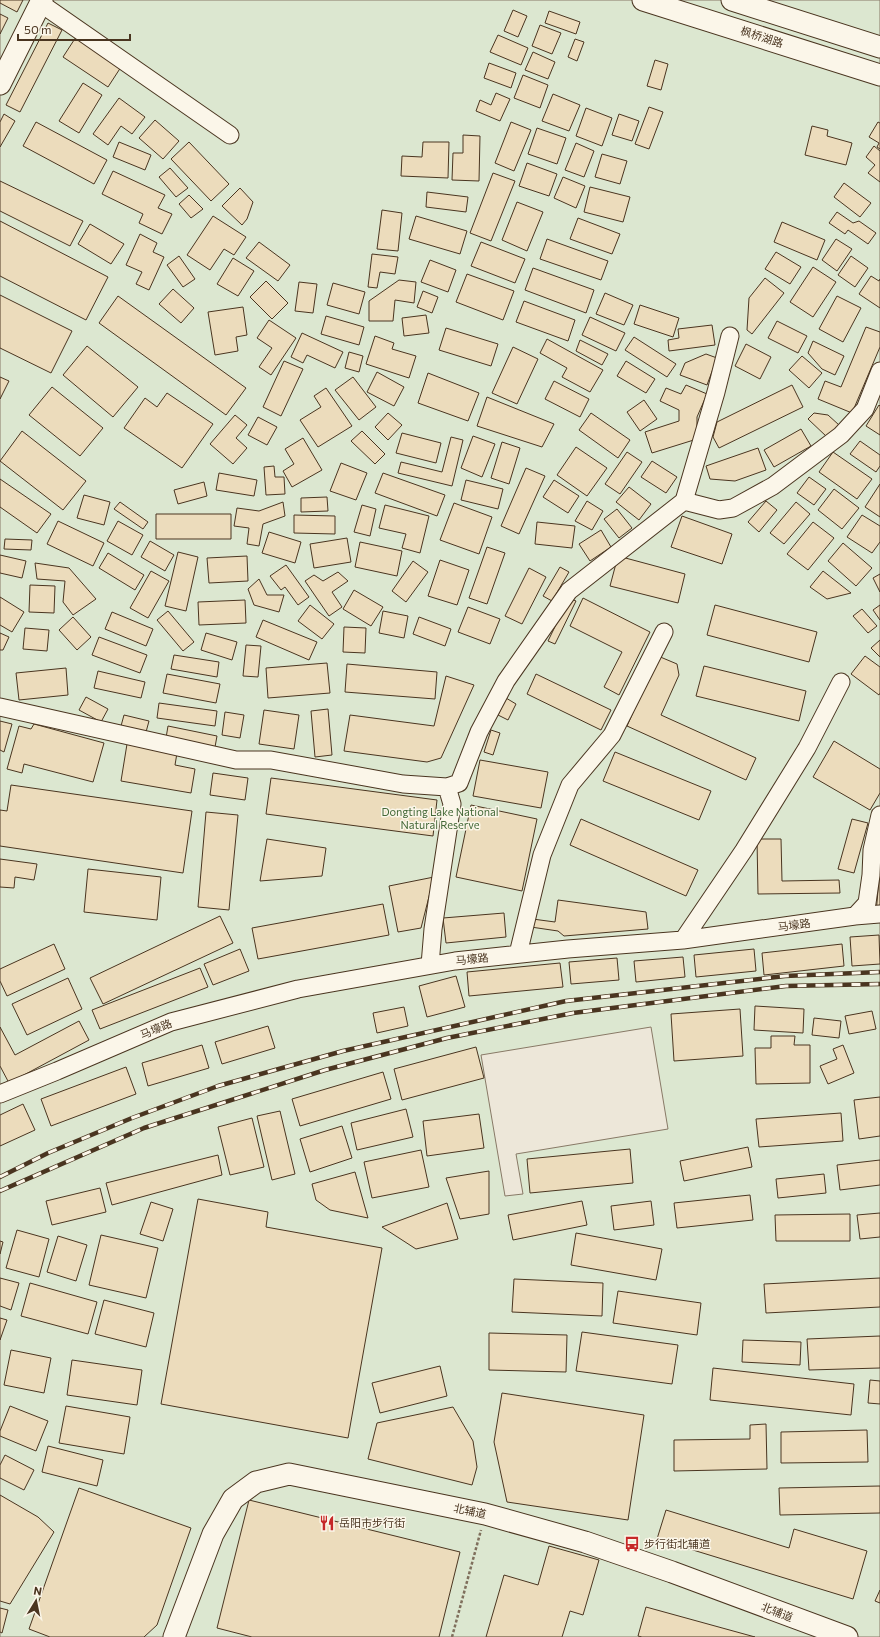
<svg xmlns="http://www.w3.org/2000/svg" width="880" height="1637" font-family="Commissioner,'Noto Sans SC',sans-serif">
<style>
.green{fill:#dce7d0;stroke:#887966}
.parking{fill:#ede7d9;stroke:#887966}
.building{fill:#ecdcbc;stroke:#4a3520}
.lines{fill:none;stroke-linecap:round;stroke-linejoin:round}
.minor-casing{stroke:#4a3520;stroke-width:19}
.major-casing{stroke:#4a3520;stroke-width:23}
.path{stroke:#7f6f5c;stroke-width:2.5;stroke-dasharray:3 2;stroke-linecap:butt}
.minor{stroke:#fbf6e9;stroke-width:17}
.major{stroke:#fbf6e9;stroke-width:21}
.rail-casing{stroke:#4a3520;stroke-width:4.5}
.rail{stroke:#fbf6e9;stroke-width:3;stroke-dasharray:9;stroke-linecap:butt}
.labels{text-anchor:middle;stroke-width:3;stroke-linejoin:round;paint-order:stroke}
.street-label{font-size:11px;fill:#4a3520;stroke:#fbf6e9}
.park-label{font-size:11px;fill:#436837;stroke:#fbf6e9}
.poi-label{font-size:11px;fill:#4a3520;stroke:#fbf6e9;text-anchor:start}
</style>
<rect width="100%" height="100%" fill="#fbf6e9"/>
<path class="green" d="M0,0H880V1637H0Z"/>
<path class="parking" d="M651,1027L668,1129L516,1154L523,1194L505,1196L481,1055Z"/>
<path class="building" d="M0,0H23L17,12L0,3Z
M513,10L527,16L518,37L504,31Z
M549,11L580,22L576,34L545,23Z
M0,14L8,18L0,34Z
M48,23L62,30L20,112L6,105Z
M540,25L561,33L552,54L532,46Z
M498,35L528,48L521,65L490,52Z
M76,37L121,67L108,87L63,57Z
M575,39L584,42L577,61L568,57Z
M533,52L555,62L548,79L525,70Z
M655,60L668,64L661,90L647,86Z
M489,63L516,73L511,88L484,78Z
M523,75L548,85L540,108L514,98Z
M83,83L102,95L79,133L59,121Z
M496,93L510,99L500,121L476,111L480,100L491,105Z
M553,94L580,105L569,131L542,121Z
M119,98L145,117L132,134L121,126L108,145L93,134Z
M649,107L663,112L649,149L635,144Z
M586,108L612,118L602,146L576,136Z
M4,114L15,121L0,147V122Z
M619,114L639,121L632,141L612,135Z
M155,120L179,141L163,159L139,138Z
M36,122L107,160L94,184L23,146Z
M511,122L531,130L514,171L495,163Z
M878,122L880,123V149L877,147L879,143L869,137Z
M812,126L828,130L827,136L852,143L846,165L805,155Z
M537,128L566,138L557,164L528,154Z
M463,135L480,136L479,181L452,180L453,153H463Z
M119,142L151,155L145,170L113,157Z
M189,142L229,184L211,201L171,159Z
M423,142H449L448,178L401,176L402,156L422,157Z
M576,143L594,151L584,177L565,170Z
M874,146L880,151V182L868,173L875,165L866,157Z
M602,154L627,161L620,184L595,177Z
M527,163L557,174L549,196L519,186Z
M170,168L188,188L176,197L159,177Z
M113,171L165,195L158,208L172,214L162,234L139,223L143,214L102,194Z
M493,173L515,181L491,241L470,233Z
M563,177L585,186L576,208L554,198Z
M0,181L83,221L70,246L0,211Z
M844,183L871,203L860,217L834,197Z
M590,187L630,197L623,222L584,212Z
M240,188L253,202L247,219L242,225L222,206Z
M427,192L468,197L466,212L426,207Z
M189,195L203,209L191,218L179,204Z
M517,202L543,212L527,251L502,240Z
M382,210L402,213L398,251L377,249Z
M837,212L853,223L859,221L876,233L868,244L848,230L845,234L829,223Z
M213,216L246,237L234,255L224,249L210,270L187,255Z
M416,216L467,231L460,254L409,239Z
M578,218L620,234L612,254L570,239Z
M0,221L108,277L86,320L0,276Z
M782,222L825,240L817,260L774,242Z
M90,224L124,244L111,264L78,244Z
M140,234L157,243L153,252L164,257L149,290L136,284L142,272L126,265Z
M547,239L608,261L601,280L540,259Z
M836,239L852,249L837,271L822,260Z
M259,242L290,265L278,281L246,258Z
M481,242L525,259L515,283L471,266Z
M776,252L801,267L790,284L765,269Z
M372,254L398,257L395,274L380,272L377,288L368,287Z
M179,256L195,279L183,287L167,265Z
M851,256L868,268L855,287L838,275Z
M233,258L254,271L238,296L217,284Z
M430,260L456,270L448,292L421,282Z
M813,267L836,282L813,317L790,302Z
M533,268L594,290L586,313L525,290Z
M467,274L514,291L503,320L456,302Z
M871,276L879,281L880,279V308L859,294Z
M765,278L784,293L752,334L747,330L749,298Z
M399,280L416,282L414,303L395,300L393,321H369V301Z
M266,281L288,303L272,319L250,297Z
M299,282L317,284L313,313L295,311Z
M333,283L365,292L359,314L327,305Z
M173,289L194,308L181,323L159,304Z
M423,291L438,297L432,313L417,307Z
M605,293L633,305L624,325L596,314Z
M0,295L72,331L51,373L0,348Z
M118,296L246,388L226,415L99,323Z
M837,296L861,308L843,342L819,329Z
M524,301L575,320L568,341L516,322Z
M640,305L679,318L673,337L634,324Z
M243,307L247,335L236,337L238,351L215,355L208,312Z
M426,315L429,333L404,336L402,318Z
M326,316L364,327L359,345L321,334Z
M590,317L625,333L616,351L582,335Z
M269,320L296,338L271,375L259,367L272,348L257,338Z
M777,321L807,336L798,353L768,338Z
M712,325L715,345L669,351L668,340L679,338L678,329Z
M866,327L880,332V347L852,413L818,399L825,381L841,387Z
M446,328L498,344L491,366L439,350Z
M302,333L343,352L335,368L307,355L303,363L291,357Z
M375,336L394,343L392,349L416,356L409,378L366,364Z
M634,337L676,364L667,377L625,350Z
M547,339L603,370L590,392L562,377L567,368L540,353Z
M580,340L608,354L602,365L576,351Z
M813,341L844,356L835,375L822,369L808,353Z
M746,344L771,357L760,379L735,366Z
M87,346L138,387L113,417L63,375Z
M513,347L538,359L517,404L492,393Z
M349,352L363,356L359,372L345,368Z
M706,354L717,358L707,385L680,375L685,363Z
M802,356L822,373L809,388L789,370Z
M284,361L303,369L281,416L263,407Z
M626,361L655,379L646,393L617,376Z
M377,372L404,387L394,406L367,392Z
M428,373L479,393L468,421L418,403Z
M0,377L9,381L0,399Z
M353,377L376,407L359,420L335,390Z
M554,381L589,399L580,417L545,399Z
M686,385L707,394L697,417V439L652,453L645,432L679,421V410L660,401L666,388L681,394Z
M792,385L803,407L719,448L713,437L717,422Z
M52,387L103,428L80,456L29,415Z
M326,388L352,426L318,447L300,420L321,407L314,396Z
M167,393L213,424L182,468L124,428L145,398L157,407Z
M487,397L554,424L542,447L477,426Z
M644,400L657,419L640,431L627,412Z
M879,405L880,406V435L866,426Z
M388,413L402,425L388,440L375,427Z
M591,413L630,440L618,458L579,430Z
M814,413L828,415L839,425L827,437L808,419Z
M235,415L247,425L236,438L247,448L233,464L210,444Z
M258,417L277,427L267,445L248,435Z
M801,429L811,446L774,467L764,450Z
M22,431L86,481L63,510L0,461Z
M362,431L385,454L375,464L351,441Z
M402,433L441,443L436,463L396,453Z
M473,436L495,444L482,477L461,468Z
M451,437L463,440L452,486L398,473L401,462L442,472Z
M303,438L322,470L292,487L283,471L294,464L285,449Z
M860,441L880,455V466L876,472L850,454Z
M502,442L520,448L509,484L491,478Z
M576,447L607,468L587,496L557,475Z
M758,448L766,470L735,481L710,479L706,466Z
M627,452L642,462L620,494L605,484Z
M833,452L872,479L857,499L819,472Z
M652,461L677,477L666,493L641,477Z
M341,463L367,473L356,500L330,491Z
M274,466L275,477H284L285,494L266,495L264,467Z
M526,468L545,476L519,534L501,526Z
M219,473L257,480L254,496L216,490Z
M383,473L445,495L437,516L375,493Z
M809,477L826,489L814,505L797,493Z
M0,479L51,514L37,533L0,507Z
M466,480L503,489L498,509L461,500Z
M554,480L579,496L568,513L543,497Z
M204,482L207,496L178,504L174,490Z
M880,484V517L865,507Z
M629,487L651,504L639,520L616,502Z
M834,489L859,508L842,529L818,510Z
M84,495L110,502L104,525L77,518Z
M327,497L328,511L301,512V498Z
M587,501L603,511L592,530L575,521Z
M766,501L777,510L759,532L748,522Z
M120,502L148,522L143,529L114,509Z
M283,502L285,516L263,524L259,546L247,544L249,528L234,526L237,508L259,511Z
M796,502L810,514L784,544L770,533Z
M454,503L492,517L479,554L440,540Z
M362,505L376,509L370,536L354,532Z
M385,505L429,516L420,553L402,548L406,534L379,528Z
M617,509L632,528L619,538L604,519Z
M156,514H231V539H156Z
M294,515L335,516V534L294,533Z
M862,515L880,526V542L872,553L847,537Z
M682,516L732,534L722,564L671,547Z
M58,521L104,543L93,566L47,544Z
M118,521L143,535L132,555L107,541Z
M537,522L575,526L572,548L535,544Z
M813,522L834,538L808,570L787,554Z
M601,530L611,547L590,561L579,544Z
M269,532L301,542L295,563L262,553Z
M347,538L351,562L314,568L310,544Z
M5,539L32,540L31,550L4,549Z
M150,541L174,555L165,571L141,557Z
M360,542L402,551L397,576L355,567Z
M843,543L872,568L856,586L828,561Z
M487,547L505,553L487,604L469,598Z
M178,552L198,557L186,611L165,606Z
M108,553L144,575L135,590L99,568Z
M0,555L26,561L22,578L0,573Z
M247,556L248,581L209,583L207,558Z
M618,556L685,574L678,603L610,586Z
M440,560L469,570L457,605L428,596Z
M413,561L428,572L406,602L392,591Z
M35,563L69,568L96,599L73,615L63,602L65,581L37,579Z
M286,565L309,597L298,605L285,587L281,590L270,576Z
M560,567L569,572L552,601L543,596Z
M529,568L546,577L522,624L505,616Z
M151,571L169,581L148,618L130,608Z
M823,571L851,593L827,599L810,587Z
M338,572L348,581L332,592L342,607L329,616L305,581L314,575L323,581Z
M880,574V592L873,578Z
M259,579L267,595H284L279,612L254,605L248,589Z
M30,585L55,586L54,613L29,612Z
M354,590L383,607L371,626L343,609Z
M0,597L24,612L12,632L0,625Z
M569,598L576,601L555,644L548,641Z
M583,598L650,632L619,695L604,687L622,652L570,626Z
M245,600L246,623L199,625L198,602Z
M310,605L334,624L322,639L298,621Z
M715,605L817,632L809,662L707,635Z
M880,605V620L873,610Z
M468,607L500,619L490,644L458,632Z
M862,609L877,626L868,633L853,616Z
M168,611L194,642L183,651L157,620Z
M383,611L408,616L404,638L379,633Z
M112,612L153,629L146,646L105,629Z
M73,617L91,637L77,650L59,630Z
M419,617L451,629L445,646L413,634Z
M263,620L317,642L309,660L256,637Z
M344,627L366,628L365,653L343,652Z
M25,628L49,630L47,651L23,649Z
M0,633L9,637L3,650H0Z
M206,633L237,642L232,660L201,650Z
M99,637L147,655L140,673L92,655Z
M880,640V657L871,648Z
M246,645L261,646L258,677L243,676Z
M174,655L219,662L217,677L171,669Z
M658,656L677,664L679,675L661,715L756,758L746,780L627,726Z
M865,656L880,667V693L879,695L851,674Z
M327,663L330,693L268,698L266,668Z
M347,664L437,672L435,699L345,692Z
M704,666L806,691L799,721L696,696Z
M66,668L68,695L19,700L16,673Z
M98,671L145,682L141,698L94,688Z
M167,674L220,684L216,703L163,693Z
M536,674L611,710L601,730L527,694Z
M446,676L474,685L441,758L427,762L344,751L350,715L434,726Z
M86,697L108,709L101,722L79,710Z
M506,698L516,704L508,720L498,715Z
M159,703L217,711L215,726L157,718Z
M328,709L332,755L315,757L311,711Z
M264,710L299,715L294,749L259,744Z
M225,712L244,715L240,738L222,735Z
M124,715L149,721L146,732L121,726Z
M0,721L12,724L4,752L0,750Z
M34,724L104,743L93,782L24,764L22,773L7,769L19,726L31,729Z
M168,726L217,736L215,747L166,738Z
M491,730L500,733L493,755L484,752Z
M834,741L880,769V793L870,810L813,777Z
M127,744L177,753L175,765L195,769L191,793L121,781Z
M615,752L711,791L699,820L603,781Z
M480,760L548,772L541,808L473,796Z
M213,773L248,778L245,800L210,795Z
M271,778L437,800L433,836L266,814Z
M11,785L192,811L183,873L0,846V810L7,811Z
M471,805L537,819L522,891L456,877Z
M206,812L238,815L229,910L198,907Z
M581,819L698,870L686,896L570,845Z
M852,819L868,823L854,873L838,869Z
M267,839L326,848L322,876L260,881Z
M757,839H781L782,881L839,880L840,893L758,894Z
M0,859L37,864L34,880L15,877L14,888L0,887Z
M880,867V915L876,914Z
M88,869L161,877L157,920L84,912Z
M434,877L421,928L398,932L389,886Z
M558,900L646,912L648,929L564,936L558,931L524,926L525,918L555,922Z
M383,904L389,935L258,959L252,928Z
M504,913L506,937L446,943L443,918Z
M220,916L233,943L103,1004L90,978Z
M879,935L880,964L852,966L850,937Z
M54,944L65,969L7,996L0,981V969Z
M842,944L844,966L764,975L762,953Z
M240,949L249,971L213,985L204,964Z
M754,949L756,971L696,977L694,955Z
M683,957L685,977L636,982L634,961Z
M617,958L619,980L571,984L569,962Z
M560,963L563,987L469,996L467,972Z
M200,968L208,987L100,1029L92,1010Z
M456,976L465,1007L427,1017L419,986Z
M68,978L82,1009L27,1035L12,1004Z
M755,1006L804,1009L803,1033L754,1030Z
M404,1007L408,1026L377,1033L373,1013Z
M740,1009L743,1056L674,1061L671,1014Z
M872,1011L876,1029L849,1034L845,1016Z
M814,1018L841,1021L839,1038L812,1035Z
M79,1021L89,1040L9,1083L0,1066V1027L15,1055Z
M268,1026L275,1048L222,1064L215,1042Z
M771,1036H795L794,1045H810V1083L756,1084L755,1048H771Z
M202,1045L209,1068L148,1086L142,1063Z
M843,1045L854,1073L828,1084L820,1066L837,1059L833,1049Z
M476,1047L484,1078L402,1100L394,1069Z
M126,1067L136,1094L51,1126L41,1099Z
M383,1072L391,1099L300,1126L292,1099Z
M880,1097V1136L859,1139L854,1100Z
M23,1104L35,1130L0,1146V1115Z
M406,1109L413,1137L357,1150L351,1123Z
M280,1111L295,1174L272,1180L257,1116Z
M841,1113L843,1141L759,1147L756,1119Z
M479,1114L484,1148L427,1156L423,1121Z
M252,1118L264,1167L230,1175L218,1127Z
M342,1126L352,1158L310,1172L300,1139Z
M748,1147L752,1167L684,1181L680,1161Z
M630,1149L633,1183L530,1193L527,1159Z
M421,1150L429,1187L372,1198L364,1162Z
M218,1155L222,1175L112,1205L106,1183Z
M880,1160V1185L840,1190L837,1165Z
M489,1171V1214L460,1219L446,1178Z
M355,1172L368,1218L330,1210L316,1200L312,1184Z
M824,1174L826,1193L778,1198L776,1179Z
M100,1188L106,1212L52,1225L46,1201Z
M750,1195L753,1220L677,1228L674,1203Z
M198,1199L268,1212L266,1227L382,1248L348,1438L161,1404Z
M582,1201L587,1225L513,1240L508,1215Z
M651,1201L654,1225L614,1230L611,1206Z
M151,1202L173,1209L163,1241L140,1234Z
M447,1203L458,1239L416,1249L382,1227Z
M880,1213V1237L860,1239L857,1215Z
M850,1214V1241H776L775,1215Z
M17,1230L49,1239L39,1277L6,1268Z
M576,1233L662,1249L656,1280L571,1265Z
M101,1235L158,1248L146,1298L89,1285Z
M58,1236L87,1245L76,1281L47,1272Z
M0,1241L3,1242L0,1254Z
M0,1278L19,1283L11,1310L0,1306Z
M880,1278V1307L766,1313L764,1284Z
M514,1279L603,1283L602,1316L512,1312Z
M30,1283L97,1302L88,1334L21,1316Z
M618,1291L701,1303L697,1335L613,1323Z
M104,1300L154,1313L146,1347L95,1334Z
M0,1318L7,1320L0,1340Z
M582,1332L678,1345L672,1384L576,1371Z
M489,1333L567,1335L566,1372L489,1370Z
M880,1336V1368L809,1370L807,1339Z
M743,1340L801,1342L800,1365L742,1362Z
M11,1350L51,1358L44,1393L4,1385Z
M72,1360L142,1370L137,1405L67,1395Z
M440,1366L447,1396L380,1413L372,1383Z
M713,1368L854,1384L851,1415L710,1400Z
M870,1380L880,1381V1404L868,1403Z
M502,1393L644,1415L628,1520L507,1502L494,1442Z
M10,1406L48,1421L36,1451L0,1436V1431Z
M66,1406L130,1417L124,1454L59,1443Z
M453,1407L473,1441L477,1467L472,1485L368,1459L377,1423Z
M766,1424L767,1469L674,1471V1440L750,1439V1425Z
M867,1430L868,1462L781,1463V1432Z
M48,1446L103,1460L97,1486L42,1472Z
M5,1455L34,1470L24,1490L0,1478V1465Z
M880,1486V1513L780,1515L779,1488Z
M79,1488L191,1528L157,1625L144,1637H50L29,1629Z
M0,1495L38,1517L54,1532L10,1604L0,1601Z
M249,1500L460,1552L439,1637H252L217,1628Z
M666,1510L789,1548L794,1529L867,1551L853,1599L657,1539Z
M549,1546L599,1560L583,1615L570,1611L562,1637H486L504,1575L538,1585Z
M880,1590V1603L875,1601Z
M646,1607L755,1637H642L638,1636Z
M0,1608L8,1610L2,1633L0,1632Z"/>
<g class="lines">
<defs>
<path id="minor" d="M40,3L230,135
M684,501L716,392L730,336
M0,707L236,760H271L403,784L447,787L452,804L433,929L430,965
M447,787L459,783L479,732L506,681L569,591L684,501L719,510L733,508L773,486L841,435L865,409L880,371
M855,916L880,914
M683,940L744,850L807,748L841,682
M518,954L542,855L570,785L612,735L664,632
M0,1094L57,1071L171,1022L298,989L455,961L568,949L683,940L855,916L867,903L871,875L872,850L880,815"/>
<path id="major" d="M643,0L880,75
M732,0L880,47
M0,84L42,0
M174,1637L213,1534L233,1499L256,1482L289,1474L485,1514L585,1542L672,1572L847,1637"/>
</defs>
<use href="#minor" class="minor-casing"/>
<use href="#major" class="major-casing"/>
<path class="path" d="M452,1637L481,1530"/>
<use href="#minor" class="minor"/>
<use href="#major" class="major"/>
<defs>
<path id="rail" d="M0,1177L48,1153L132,1118L218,1086L343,1051L566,1001L785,976L880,972
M0,1191L144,1128L325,1070L447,1038L573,1013L786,986L880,984"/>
</defs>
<use href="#rail" class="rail-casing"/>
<use href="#rail" class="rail"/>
</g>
<defs>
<symbol id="restaurant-bare" viewBox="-9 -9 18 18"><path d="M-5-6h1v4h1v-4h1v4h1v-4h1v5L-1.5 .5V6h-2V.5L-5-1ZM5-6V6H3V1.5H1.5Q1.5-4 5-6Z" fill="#c62828" stroke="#fbf6e9" stroke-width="2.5" paint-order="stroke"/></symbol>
<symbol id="bus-bare" viewBox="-9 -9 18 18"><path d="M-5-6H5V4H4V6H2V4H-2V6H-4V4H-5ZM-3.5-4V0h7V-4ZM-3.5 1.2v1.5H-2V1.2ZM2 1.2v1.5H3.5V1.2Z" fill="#c62828" stroke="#fbf6e9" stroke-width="2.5" paint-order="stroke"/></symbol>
</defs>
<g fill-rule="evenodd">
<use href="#restaurant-bare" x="316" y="1512" width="22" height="22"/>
<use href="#bus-bare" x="621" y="1533" width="22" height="22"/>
</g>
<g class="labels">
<g class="street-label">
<text transform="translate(762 37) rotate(18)" y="4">枫桥湖路</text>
<text transform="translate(794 925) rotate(-8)" y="4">马壕路</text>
<text transform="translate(472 959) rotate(-6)" y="4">马壕路</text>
<text transform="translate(156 1029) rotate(-23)" y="4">马壕路</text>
<text transform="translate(470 1511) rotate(12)" y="4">北辅道</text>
<text transform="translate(777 1612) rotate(21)" y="4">北辅道</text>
</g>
<g class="park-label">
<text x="440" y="816">Dongting Lake National<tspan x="440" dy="13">Natural Reserve</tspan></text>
</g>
<g class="poi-label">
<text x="339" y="1527">岳阳市步行街</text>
<text x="644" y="1548">步行街北辅道</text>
</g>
</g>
<g transform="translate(36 1601) rotate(10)" stroke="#fbf6e9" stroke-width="3" paint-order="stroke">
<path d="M0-3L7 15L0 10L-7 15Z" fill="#4a3520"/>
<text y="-6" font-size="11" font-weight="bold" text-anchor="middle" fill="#4a3520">N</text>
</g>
<path d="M18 34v6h112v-6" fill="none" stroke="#4a3520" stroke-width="2"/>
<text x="24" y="34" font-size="12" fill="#4a3520" stroke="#fbf6e9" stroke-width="3" paint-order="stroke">50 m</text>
</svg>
